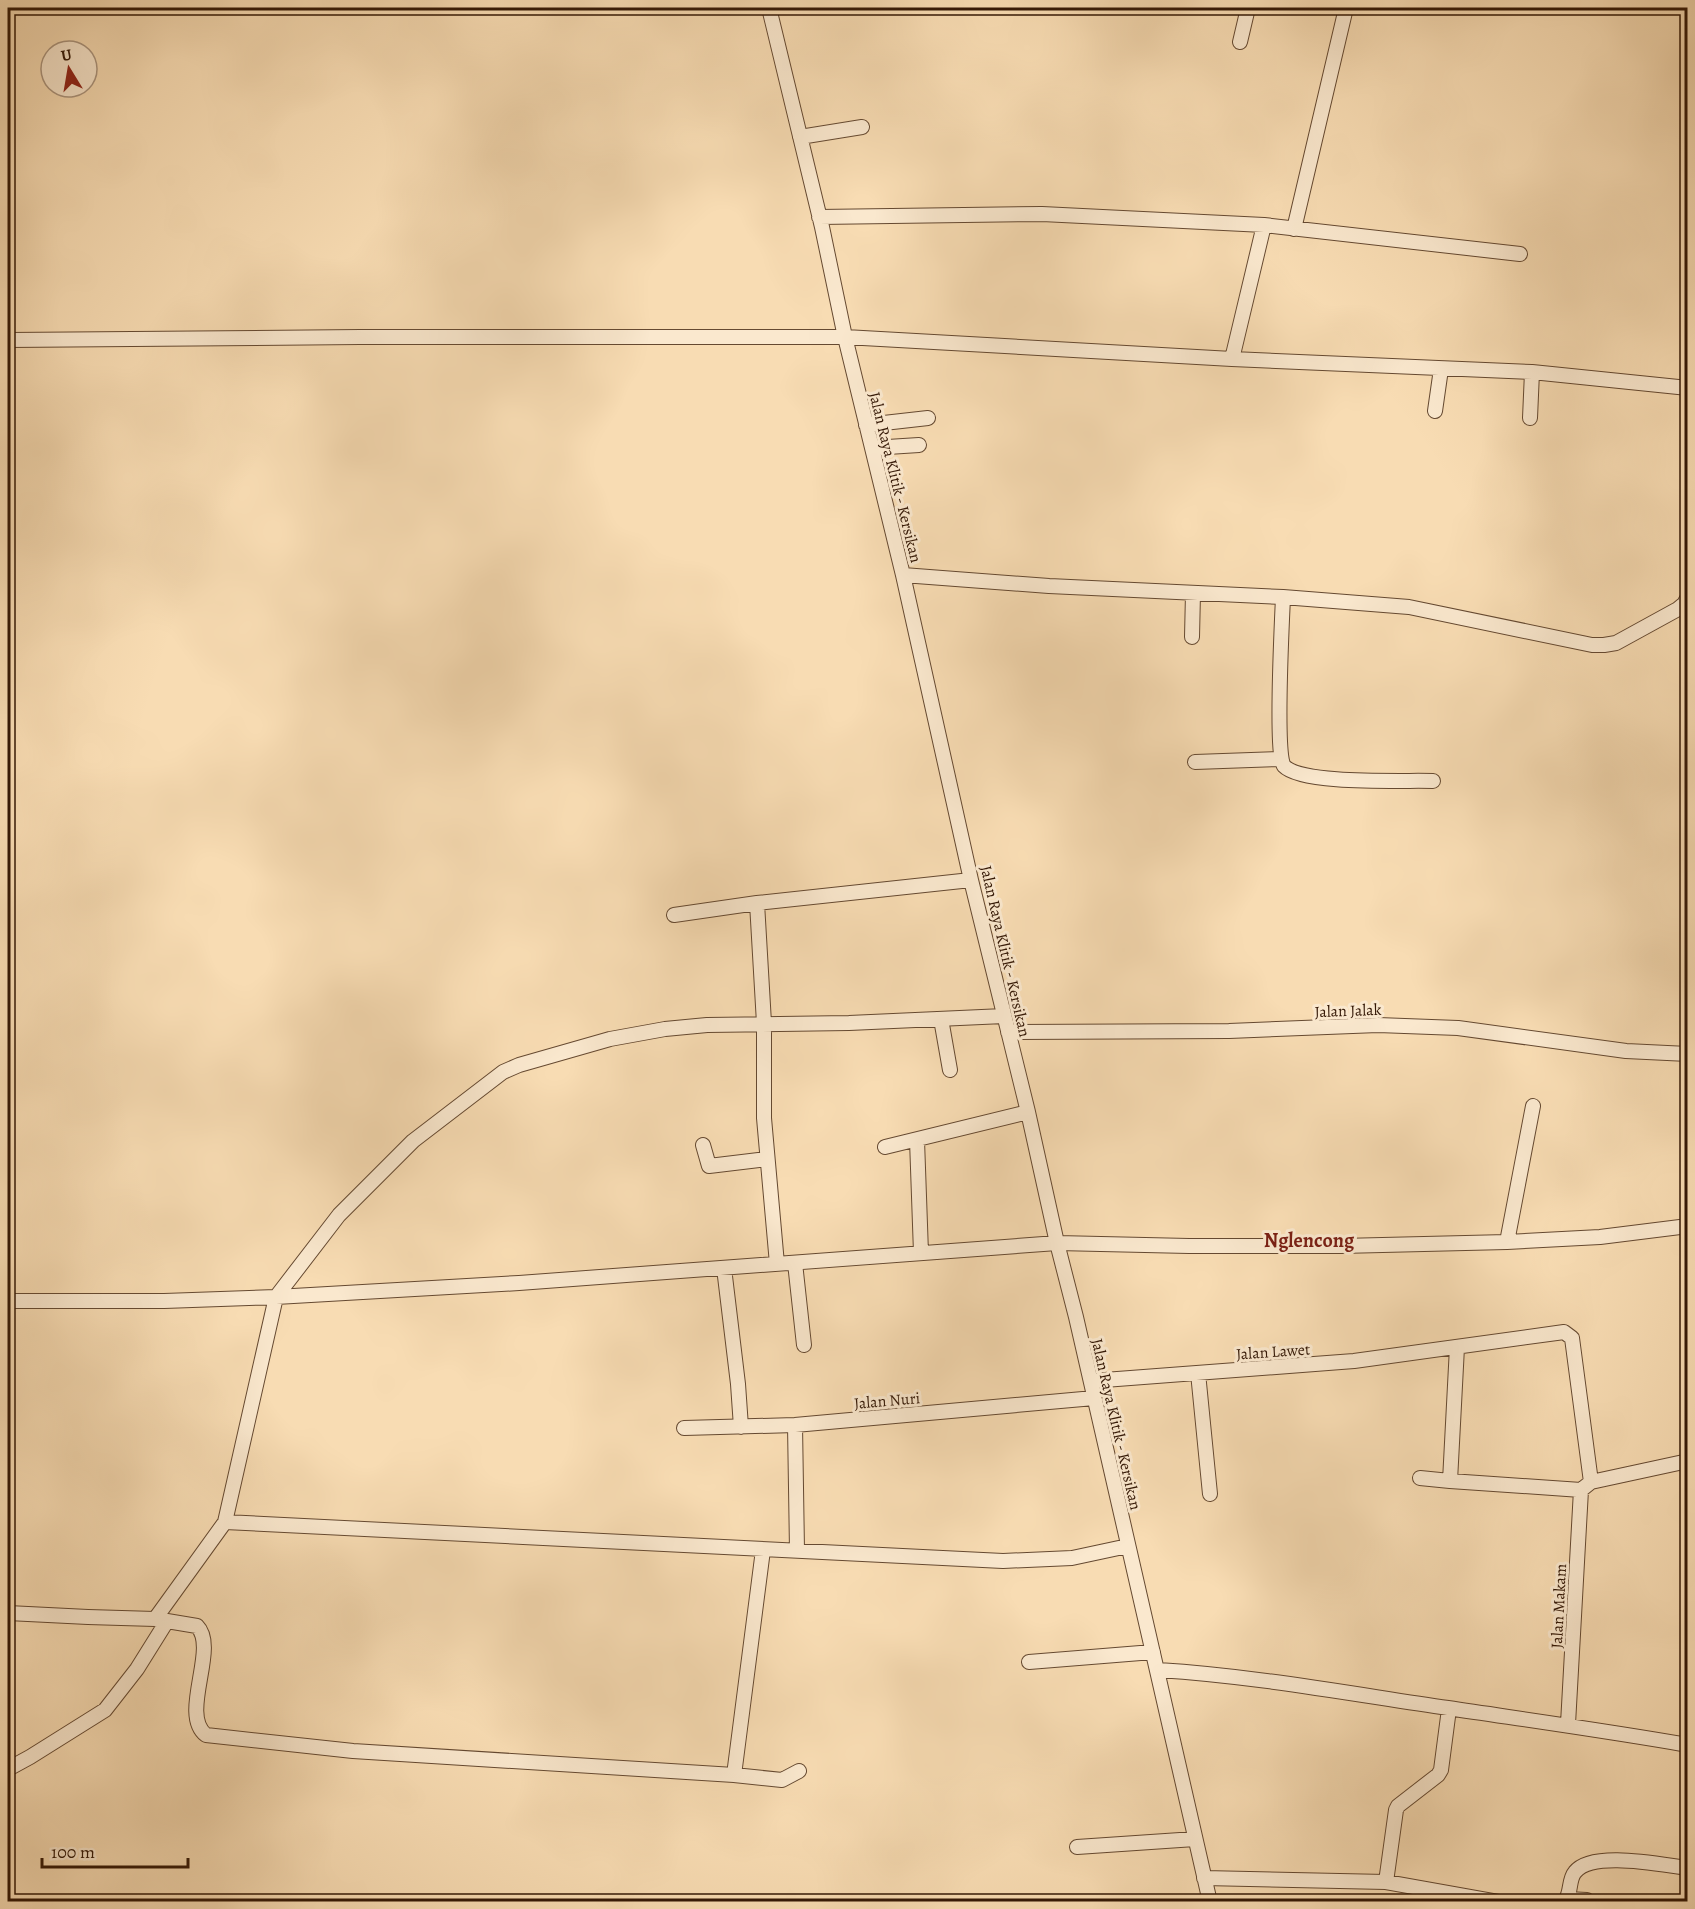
<svg xmlns="http://www.w3.org/2000/svg" width="1695" height="1909" font-family="Alegreya,serif">
<style>
.lines{fill:none;stroke-linecap:round;stroke-linejoin:round}
.minor-casing{stroke:#654931;stroke-width:16}
.minor{stroke:#fae8ce;stroke-width:14}
.labels{text-anchor:middle;stroke-width:6;stroke-linejoin:round;paint-order:stroke}
.street-label{font-size:16px;fill:#341806;stroke:#fae8ce}
.quarter-label{font-size:20px;font-weight:bold;fill:#7a1f14;stroke:#fae8ce}
</style>
<rect width="100%" height="100%" fill="#f8dcb3"/>
<filter id="stains"><feTurbulence type="fractalNoise" baseFrequency=".00333" numOctaves="4"/><feColorMatrix values="0 0 0 0 .2 0 0 0 0 .09 0 0 0 0 .02 0 0 0 .5 -.17"/></filter>
<radialGradient id="worn" r=".72"><stop offset=".6" stop-color="#630" stop-opacity="0"/><stop offset="1" stop-color="#630" stop-opacity=".3"/></radialGradient>
<g class="lines">
<defs>
<path id="minor" d="M769,8L822,227L845,337L903,575L971,880L1028,1112L1057,1243L1076,1317L1210,1902
M1240,42L1248,8
M800,137L862,127
M819,217L1042,214L1264,225L1520,254
M1294,229L1346,8
M8,340L360,337H845L1232,359L1532,372L1688,388
M1232,359L1264,225
M1435,411L1441,369
M1530,418L1532,372
M866,425L928,418
M872,448L919,445
M903,575L1049,586L1283,597L1409,607L1592,645H1604L1616,643L1678,609L1684,604L1688,597
M1283,597C1282,620 1275,757 1284,766C1302,785 1405,780 1433,781
M1192,637L1193,593
M1195,762L1280,759
M757,903L764,1023V1118L777,1264
M674,915L757,903L971,880
M941,1019L950,1070
M1008,1032L1229,1031L1378,1025L1458,1028L1626,1051L1688,1054
M917,1140L921,1253
M703,1145L709,1166L767,1159
M885,1147L1028,1112
M1507,1242L1533,1106
M795,1263L804,1345
M724,1268L738,1384L741,1427
M8,1301H164L276,1297L339,1215L413,1141L503,1072L519,1065L610,1039L665,1029L707,1025L849,1023L1004,1016
M1457,1347L1450,1481L1581,1490L1591,1482L1688,1461
M1198,1373L1210,1494
M1091,1381L1354,1361L1564,1332L1572,1338L1591,1482
M795,1425L797,1550
M684,1428L795,1425L1094,1398
M1420,1478L1450,1481
M225,1522L276,1297L519,1283L1057,1243L1189,1246H1341L1507,1242L1600,1237L1688,1226
M8,1613L88,1617L155,1619L225,1522L1003,1561L1072,1558L1128,1546
M155,1619L197,1626C219,1648 179,1714 206,1735L353,1751L734,1775L763,1550
M1029,1662L1153,1652
M1158,1670C1255,1676 1352,1694 1448,1708C1528,1720 1608,1731 1688,1745
M1568,1724L1581,1490
M8,1769L30,1757L105,1710L137,1669L167,1621
M734,1775L782,1780L799,1771
M1077,1847L1195,1839
M1204,1878L1386,1882L1498,1902
M1386,1882L1396,1810L1398,1806L1438,1775L1441,1770L1449,1709
M1567,1899L1587,1900V1902
M1564,1902C1572,1894 1568,1880 1575,1872C1592,1850 1662,1865 1688,1868"/>
</defs>
<use href="#minor" class="minor-casing"/>
<use href="#minor" class="minor"/>
</g>
<g class="labels">
<g class="street-label">
<text transform="translate(896 477) rotate(76)" y="6">Jalan Raya Klitik - Kersikan</text>
<text transform="translate(1006 951) rotate(77)" y="6">Jalan Raya Klitik - Kersikan</text>
<text transform="translate(1348 1010) rotate(-2)" y="6">Jalan Jalak</text>
<text transform="translate(1273 1351) rotate(-4)" y="6">Jalan Lawet</text>
<text transform="translate(887 1400) rotate(-5)" y="6">Jalan Nuri</text>
<text transform="translate(1117 1424) rotate(77)" y="6">Jalan Raya Klitik - Kersikan</text>
<text transform="translate(1558 1606) rotate(-87)" y="6">Jalan Makam</text>
</g>
<g class="quarter-label">
<text x="1309" y="1247">Nglencong</text>
</g>
</g>
<rect width="1695" height="1909" fill="none" stroke="#f8dcb3" stroke-width="30"/>
<rect x="9" y="9" width="1677" height="1891" fill="none" stroke="#341806" stroke-width="3"/>
<rect x="15" y="15" width="1665" height="1879" fill="none" stroke="#341806" stroke-width="1.5"/>
<g transform="translate(69 69) rotate(349)"><circle r="28" fill="#fae8ce" stroke="#ab957e" stroke-width="1.5"/>
<path d="M0-4.5L10 22L0 15L-10 22Z" fill="#8f2418"/>
<text y="-9" font-size="16" font-weight="bold" text-anchor="middle" fill="#341806">U</text>
</g>
<path d="M42 1858v9h146v-9" fill="none" stroke="#341806" stroke-width="3"/>
<text x="51" y="1858" font-size="18" fill="#341806" stroke="#fae8ce" stroke-width="4.5" paint-order="stroke">100 m</text>
<rect width="100%" height="100%" filter="url(#stains)"/>
<rect width="100%" height="100%" fill="url(#worn)"/>
</svg>
